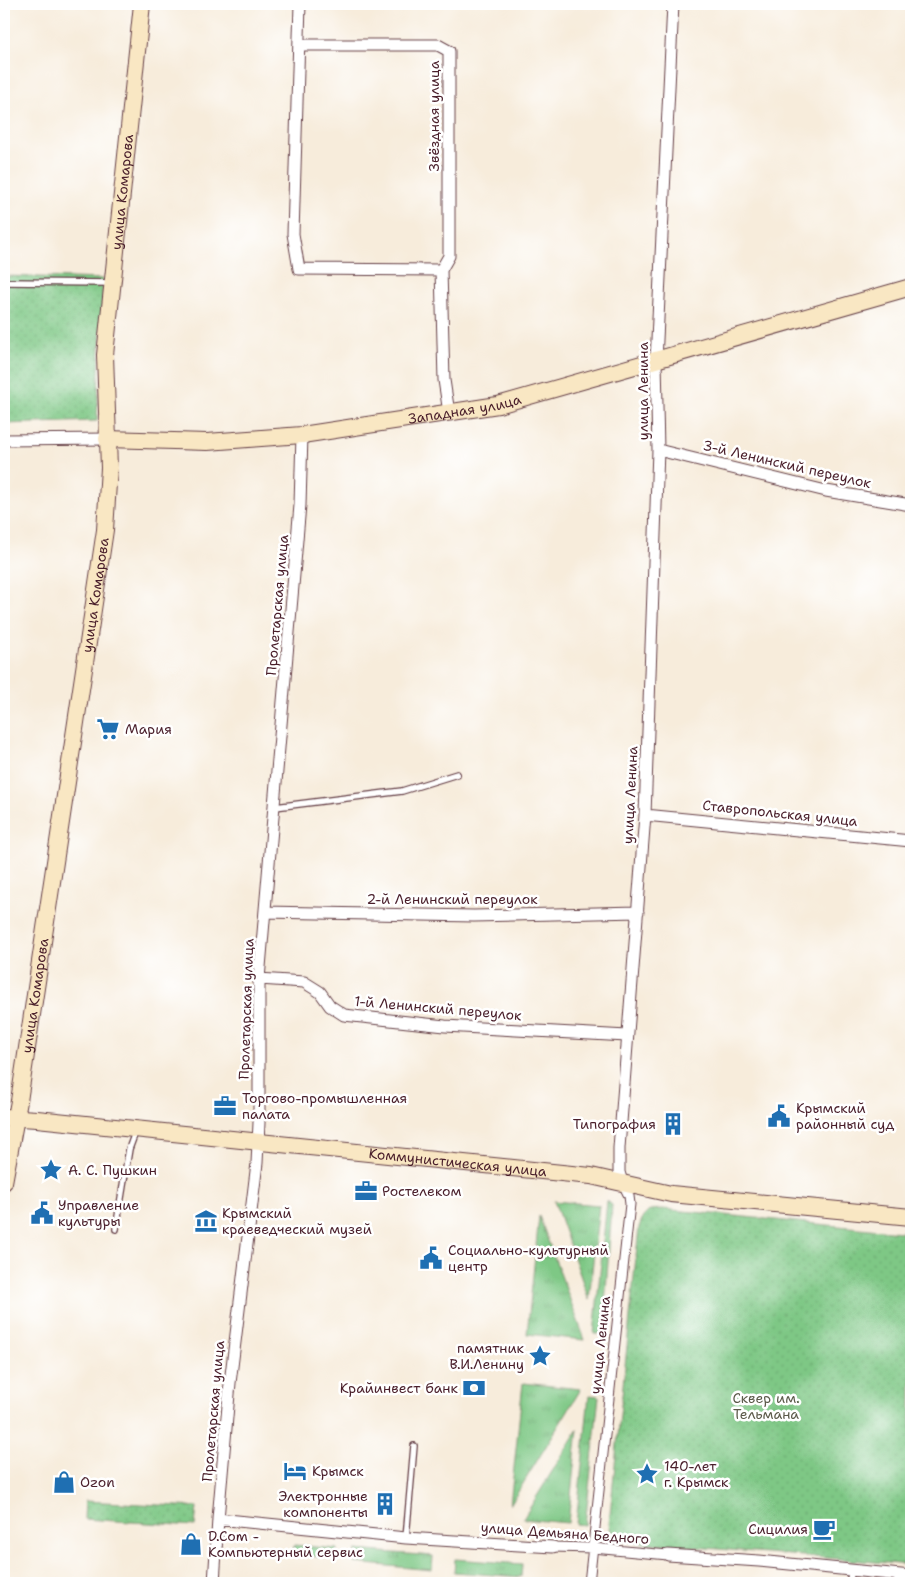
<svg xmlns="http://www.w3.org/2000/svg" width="915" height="1587" font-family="'Shantell Sans',sans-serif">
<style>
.grass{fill:url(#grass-tufts);stroke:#647458}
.park{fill:url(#park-dots);stroke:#647458}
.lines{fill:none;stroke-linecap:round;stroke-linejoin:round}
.service-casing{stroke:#643e45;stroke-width:8}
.pedestrian-casing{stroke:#643e45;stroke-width:11}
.minor-casing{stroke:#643e45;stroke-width:13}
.secondary-casing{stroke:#643e45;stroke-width:18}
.service{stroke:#fff;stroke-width:5.5}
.pedestrian{stroke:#fff;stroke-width:9}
.minor{stroke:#fff;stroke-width:11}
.secondary{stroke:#f9e7c3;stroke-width:16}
.labels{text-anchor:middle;stroke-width:5;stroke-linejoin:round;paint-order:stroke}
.street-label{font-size:14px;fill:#4a1f2b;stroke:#fff}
.poi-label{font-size:14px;fill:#4a1f2b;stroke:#fff;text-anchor:start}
.park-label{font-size:14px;fill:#5c5a4a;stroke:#fff}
</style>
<defs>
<pattern id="grass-tufts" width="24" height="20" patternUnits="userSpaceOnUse" patternTransform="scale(1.25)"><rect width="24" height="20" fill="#7ec885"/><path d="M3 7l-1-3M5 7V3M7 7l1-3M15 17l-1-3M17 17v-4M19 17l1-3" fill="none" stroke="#6eab73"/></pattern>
<pattern id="park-dots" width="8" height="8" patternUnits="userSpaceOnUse" patternTransform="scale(1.25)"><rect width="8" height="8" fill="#7ec885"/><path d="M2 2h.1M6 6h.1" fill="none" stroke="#6eab73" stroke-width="1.8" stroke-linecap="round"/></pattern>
</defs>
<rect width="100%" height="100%" fill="#fff"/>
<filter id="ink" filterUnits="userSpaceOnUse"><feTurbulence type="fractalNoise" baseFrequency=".02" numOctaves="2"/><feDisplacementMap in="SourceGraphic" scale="10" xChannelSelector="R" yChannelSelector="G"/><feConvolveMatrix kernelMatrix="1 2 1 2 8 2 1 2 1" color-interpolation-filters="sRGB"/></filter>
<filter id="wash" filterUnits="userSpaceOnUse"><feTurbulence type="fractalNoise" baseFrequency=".0096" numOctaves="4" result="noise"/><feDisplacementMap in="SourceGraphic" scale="20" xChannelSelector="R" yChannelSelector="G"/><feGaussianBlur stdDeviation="1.12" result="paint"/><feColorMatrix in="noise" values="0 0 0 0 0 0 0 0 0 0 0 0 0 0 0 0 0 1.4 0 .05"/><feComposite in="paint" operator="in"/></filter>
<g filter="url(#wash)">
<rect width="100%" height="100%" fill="#f7ecdb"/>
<path class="grass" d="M554,1201L599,1205L589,1300Z
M607,1201L612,1205L603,1334H594Z
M539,1216L585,1340L527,1334Z
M523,1383L581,1389L510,1505Z
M589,1395L599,1396L585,1525L576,1524Z
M578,1429L568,1523L523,1519Z
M294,1545L337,1549L336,1558L293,1555Z
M356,1550L433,1556L432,1570L355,1563Z
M455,1559L522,1564L521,1577L454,1572Z"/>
<path class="park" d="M4,276L103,279L97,421L4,424Z
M662,1209L911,1233V1565L622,1541C613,1537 611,1533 609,1524L639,1227L643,1217L650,1210Z
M85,1501L197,1507L195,1526L84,1519Z"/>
</g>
<g filter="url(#ink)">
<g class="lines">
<defs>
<path id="service" d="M4,282L111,283
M275,807L402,791L457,774
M116,1229L129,1149L136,1130
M406,1538L414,1446
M849,1583L852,1570"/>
<path id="pedestrian" d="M553,1547L593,1548L668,1555
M589,1583L630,1204L629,1196L622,1182"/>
<path id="minor" d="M300,4L293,234L299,269L441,270
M299,45H438L449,51V256L441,270L444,380L449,413
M4,440L107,439
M658,450L826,491L911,505
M645,815L911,841
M265,912L474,916L638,912
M259,979L304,982L320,992L330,1006L344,1015L445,1026L627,1036
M622,1182L619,1172V1148L645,815L658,450L656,361L673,4
M218,1519L406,1538L553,1547
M668,1555L759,1561L911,1576
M214,1583L218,1519L230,1383L257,1163L259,1123V979L300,505L302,435"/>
<g id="secondary">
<path id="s1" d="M107,439L207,442L302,435L498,405L911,287"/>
<path id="s2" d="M4,1117L37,1119L591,1176L671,1194L911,1217"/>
<path id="s3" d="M4,1182L19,1101L105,530L109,468L105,355L142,4"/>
</g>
</defs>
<use href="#service" class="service-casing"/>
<use href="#pedestrian" class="pedestrian-casing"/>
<use href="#minor" class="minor-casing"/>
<use href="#secondary" class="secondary-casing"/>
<use href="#service" class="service"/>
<use href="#pedestrian" class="pedestrian"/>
<use href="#minor" class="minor"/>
<use href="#secondary" class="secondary"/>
</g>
</g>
<defs>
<symbol id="supermarket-bare" viewBox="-9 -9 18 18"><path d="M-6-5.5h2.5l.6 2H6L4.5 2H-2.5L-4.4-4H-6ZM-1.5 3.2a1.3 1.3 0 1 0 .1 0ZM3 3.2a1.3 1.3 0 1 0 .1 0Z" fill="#1f6fb2" stroke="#fff" stroke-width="2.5" paint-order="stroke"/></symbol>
<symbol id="office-bare" viewBox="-9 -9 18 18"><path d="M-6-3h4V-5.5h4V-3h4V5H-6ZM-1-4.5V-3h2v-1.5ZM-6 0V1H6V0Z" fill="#1f6fb2" stroke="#fff" stroke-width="2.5" paint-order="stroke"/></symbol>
<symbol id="civic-bare" viewBox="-9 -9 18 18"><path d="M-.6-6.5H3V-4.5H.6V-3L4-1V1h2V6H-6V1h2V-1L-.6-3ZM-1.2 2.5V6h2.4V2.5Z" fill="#1f6fb2" stroke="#fff" stroke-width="2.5" paint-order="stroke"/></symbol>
<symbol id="building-bare" viewBox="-9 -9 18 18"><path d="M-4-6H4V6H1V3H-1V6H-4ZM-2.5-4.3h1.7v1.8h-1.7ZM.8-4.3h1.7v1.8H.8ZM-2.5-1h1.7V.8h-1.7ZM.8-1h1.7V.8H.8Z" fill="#1f6fb2" stroke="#fff" stroke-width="2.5" paint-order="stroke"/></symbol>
<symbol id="sight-bare" viewBox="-9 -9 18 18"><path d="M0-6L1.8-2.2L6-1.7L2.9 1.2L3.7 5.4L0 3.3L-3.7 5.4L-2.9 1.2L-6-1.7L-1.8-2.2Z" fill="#1f6fb2" stroke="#fff" stroke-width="2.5" paint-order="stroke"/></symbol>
<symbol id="museum-bare" viewBox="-9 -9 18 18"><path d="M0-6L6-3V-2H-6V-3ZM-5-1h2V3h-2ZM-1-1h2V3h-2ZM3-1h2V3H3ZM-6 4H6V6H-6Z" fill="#1f6fb2" stroke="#fff" stroke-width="2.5" paint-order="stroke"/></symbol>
<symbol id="bank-bare" viewBox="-9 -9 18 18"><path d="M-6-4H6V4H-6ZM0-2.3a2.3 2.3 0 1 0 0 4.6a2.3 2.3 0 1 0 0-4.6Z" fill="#1f6fb2" stroke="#fff" stroke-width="2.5" paint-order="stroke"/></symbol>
<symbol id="hotel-bare" viewBox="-9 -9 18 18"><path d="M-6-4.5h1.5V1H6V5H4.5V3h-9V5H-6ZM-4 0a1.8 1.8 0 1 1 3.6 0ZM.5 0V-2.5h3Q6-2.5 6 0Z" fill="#1f6fb2" stroke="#fff" stroke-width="2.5" paint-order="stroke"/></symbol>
<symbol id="shop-bare" viewBox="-9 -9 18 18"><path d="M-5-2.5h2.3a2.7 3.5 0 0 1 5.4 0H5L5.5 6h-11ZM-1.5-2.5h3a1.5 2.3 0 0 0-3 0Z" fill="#1f6fb2" stroke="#fff" stroke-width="2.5" paint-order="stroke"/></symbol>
<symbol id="cafe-bare" viewBox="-9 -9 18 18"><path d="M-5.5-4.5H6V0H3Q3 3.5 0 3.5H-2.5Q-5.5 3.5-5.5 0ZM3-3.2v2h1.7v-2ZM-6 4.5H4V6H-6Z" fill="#1f6fb2" stroke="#fff" stroke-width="2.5" paint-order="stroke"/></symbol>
</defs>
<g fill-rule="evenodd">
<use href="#supermarket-bare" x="92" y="713" width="32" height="32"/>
<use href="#office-bare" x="209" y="1090" width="32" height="32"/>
<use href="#civic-bare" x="763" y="1100" width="32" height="32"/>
<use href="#building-bare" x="657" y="1108" width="32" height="32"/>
<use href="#sight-bare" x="35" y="1154" width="32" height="32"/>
<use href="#office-bare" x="350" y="1175" width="32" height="32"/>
<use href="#civic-bare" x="26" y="1197" width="32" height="32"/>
<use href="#museum-bare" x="190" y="1205" width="32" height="32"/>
<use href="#civic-bare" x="415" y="1242" width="32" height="32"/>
<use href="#sight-bare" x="524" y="1340" width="32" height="32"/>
<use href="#bank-bare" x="458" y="1372" width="32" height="32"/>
<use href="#hotel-bare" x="279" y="1455" width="32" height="32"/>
<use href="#sight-bare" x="631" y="1458" width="32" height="32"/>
<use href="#shop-bare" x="48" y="1466" width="32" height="32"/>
<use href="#building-bare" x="369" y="1488" width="32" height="32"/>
<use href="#cafe-bare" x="808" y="1513" width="32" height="32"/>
<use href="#shop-bare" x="175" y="1528" width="32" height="32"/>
</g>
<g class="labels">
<g class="street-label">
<text transform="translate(434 116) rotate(-90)" y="5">Звёздная улица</text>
<text dy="5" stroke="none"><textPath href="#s3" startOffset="999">улица Комарова</textPath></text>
<text transform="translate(643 391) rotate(-90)" y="5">улица Ленина</text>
<text dy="5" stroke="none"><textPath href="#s1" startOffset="360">Западная улица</textPath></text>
<text transform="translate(787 464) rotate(13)" y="5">3-й Ленинский переулок</text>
<text dy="5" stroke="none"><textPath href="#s3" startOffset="594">улица Комарова</textPath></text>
<text transform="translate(277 605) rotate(-85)" y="5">Пролетарская улица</text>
<text transform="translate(630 795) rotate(-87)" y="5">улица Ленина</text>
<text transform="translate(780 813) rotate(6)" y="5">Ставропольская улица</text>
<text x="452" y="904">2-й Ленинский переулок</text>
<text dy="5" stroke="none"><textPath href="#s3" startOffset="189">улица Комарова</textPath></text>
<text transform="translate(438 1008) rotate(5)" y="5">1-й Ленинский переулок</text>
<text transform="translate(246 1009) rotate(-88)" y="5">Пролетарская улица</text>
<text dy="5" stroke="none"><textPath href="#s2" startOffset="456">Коммунистическая улица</textPath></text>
<text transform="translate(600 1345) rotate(-84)" y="5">улица Ленина</text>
<text transform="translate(213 1411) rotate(-85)" y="5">Пролетарская улица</text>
<text transform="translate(565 1533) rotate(4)" y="5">улица Демьяна Бедного</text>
</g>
<g class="poi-label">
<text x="125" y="734">Мария</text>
<text x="242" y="1103">Торгово-промышленная<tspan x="242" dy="16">палата</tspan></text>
<text x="796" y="1113">Крымский<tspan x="796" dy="16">районный суд</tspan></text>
<text x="656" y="1129" text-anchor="end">Типография</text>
<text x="68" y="1175">А. С. Пушкин</text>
<text x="382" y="1196">Ростелеком</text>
<text x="58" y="1210">Управление<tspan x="58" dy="16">культуры</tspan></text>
<text x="222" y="1218">Крымский<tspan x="222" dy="16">краеведческий музей</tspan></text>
<text x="448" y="1255">Социально-культурный<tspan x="448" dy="16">центр</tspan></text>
<text x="524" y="1353" text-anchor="end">памятник<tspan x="524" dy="16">В.И.Ленину</tspan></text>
<text x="458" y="1393" text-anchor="end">Крайинвест банк</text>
<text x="664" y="1471">140-лет<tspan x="664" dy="16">г. Крымск</tspan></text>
<text x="312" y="1476">Крымск</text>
<text x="80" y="1487">Ozon</text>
<text x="368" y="1501" text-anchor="end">Электронные<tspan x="368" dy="16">компоненты</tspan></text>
<text x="808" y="1534" text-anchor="end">Сицилия</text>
<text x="208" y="1541">D.Com -<tspan x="208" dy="16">Компьютерный сервис</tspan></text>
</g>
<g class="park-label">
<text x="766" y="1403">Сквер им.<tspan x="766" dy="16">Тельмана</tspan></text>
</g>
</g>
<rect width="915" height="1587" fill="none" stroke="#fff" stroke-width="20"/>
</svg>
